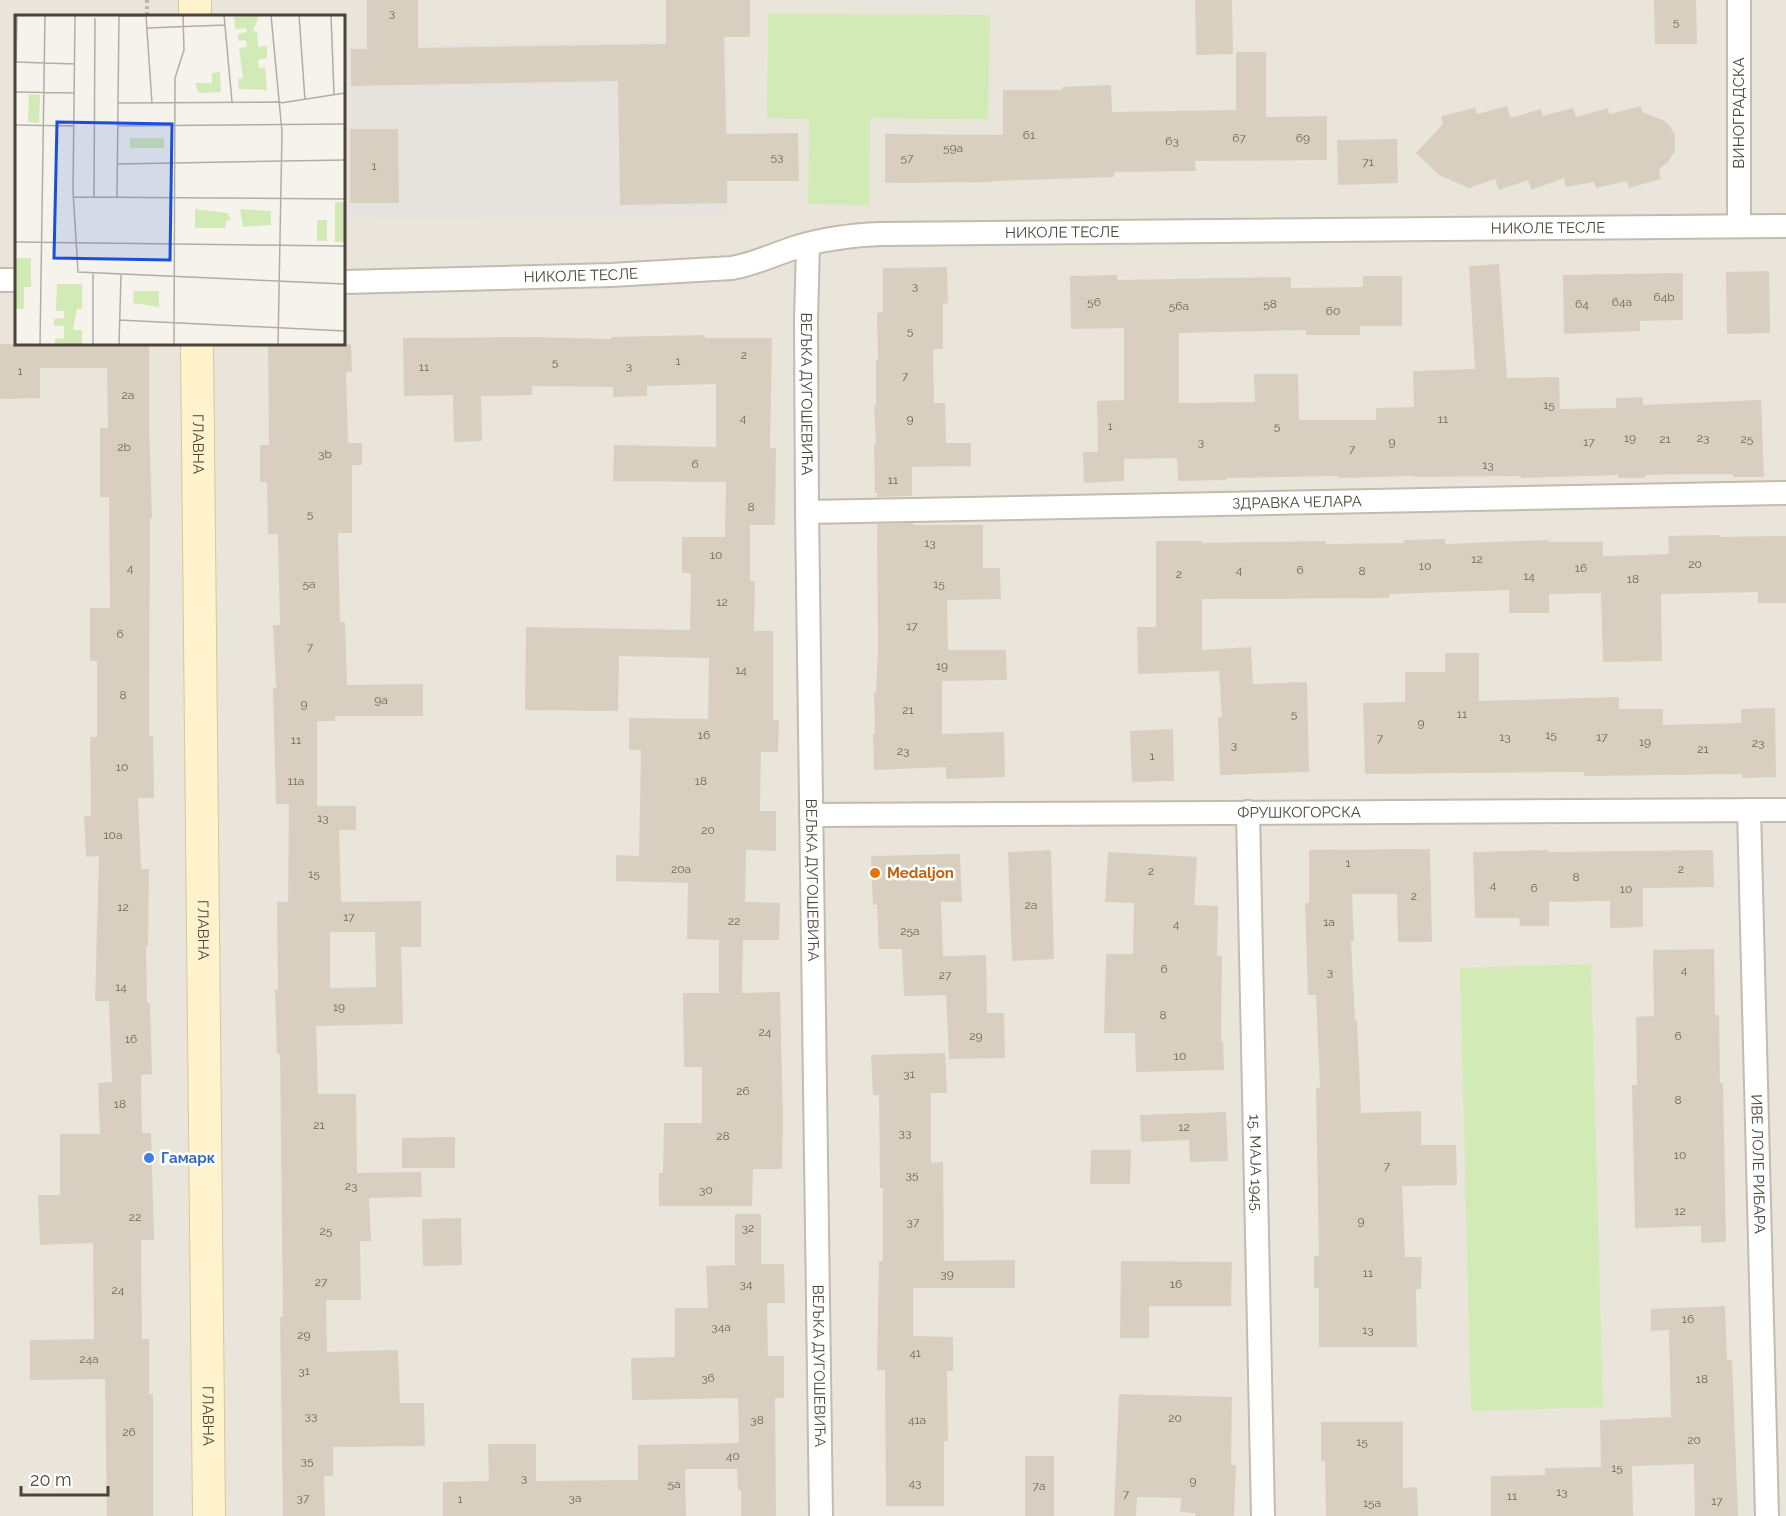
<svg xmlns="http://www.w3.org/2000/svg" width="1786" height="1516" font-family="Raleway,sans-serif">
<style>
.residential{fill:#eae5da;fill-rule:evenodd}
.industrial{fill:#e6e2dd}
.green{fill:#d2eab5}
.building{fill:#d8cfc1;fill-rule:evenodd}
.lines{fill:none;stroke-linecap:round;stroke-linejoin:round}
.minor-casing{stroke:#c2bbae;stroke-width:26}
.secondary-casing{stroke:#d6c79b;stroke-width:34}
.path{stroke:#c4b79f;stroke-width:4;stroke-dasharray:3 3;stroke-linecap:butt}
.minor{stroke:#fff;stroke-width:22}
.secondary{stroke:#fff3cd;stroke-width:32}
.food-dot{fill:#e8710a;stroke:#fff;stroke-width:2}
.shop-dot{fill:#3f7fe0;stroke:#fff;stroke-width:2}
.labels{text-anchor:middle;stroke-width:5;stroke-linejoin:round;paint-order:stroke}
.number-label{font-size:12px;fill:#6e675b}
.street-label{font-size:15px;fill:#4b4439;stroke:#fff}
.food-label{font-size:15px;font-weight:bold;fill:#c56008;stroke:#fff;text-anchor:start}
.shop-label{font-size:15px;font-weight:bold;fill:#366cbe;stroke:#fff;text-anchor:start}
.inset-road{fill:none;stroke:#b2ada4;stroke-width:1.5}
.view{fill:#1d4ed8;fill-opacity:0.15;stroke:#1d4ed8;stroke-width:3}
.inset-edge{fill:none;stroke:#4b4439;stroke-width:3}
</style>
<rect width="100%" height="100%" fill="#f6f3ec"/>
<path class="residential" d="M0,0H1786V1516H0ZM16,16H344V344H16Z"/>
<path class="industrial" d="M727,40L730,214L344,219V45Z"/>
<path class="green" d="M768,14L990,15L988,119L870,118L869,205L808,204L809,119L767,118Z
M1591,964L1603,1407L1471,1411L1460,968Z"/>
<path class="building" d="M367,0H418V48L666,44V0H750V37H724L726,134L798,133L799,181H727V203L620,205L618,81L351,86V49H367Z
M1195,0H1232L1233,54L1196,55Z
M1654,0H1696L1697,44H1655Z
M1236,52H1266V117L1327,116V160L1195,161L1196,171L1114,172V177L993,181V182L885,183V134L1003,135V90H1062V87L1111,85L1112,112L1236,110Z
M1507,106L1511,118L1541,109L1543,116L1573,108L1576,117L1608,108L1609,114L1641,106L1642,112L1663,120L1670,126L1675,135V151L1668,162L1659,169L1661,179L1629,188L1627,181L1596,188L1594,182L1566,187L1564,178L1531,190L1528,180L1499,190L1495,179L1469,188L1439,175L1416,153L1443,124L1441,116L1475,108L1477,114Z
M350,129H398L399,203H350Z
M1397,139L1398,183L1338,185L1337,140Z
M1499,264L1507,378L1559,377L1560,409L1616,408V398L1643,397V405L1761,400L1764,477H1733V474H1691L1645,475V478H1618V475L1521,478V476L1415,477V476L1338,478V476L1226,478V480L1178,481L1177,458L1124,459V481L1084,483L1083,452H1098L1097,401L1124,400V328L1071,329L1070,276L1117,275V280L1291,277V288L1363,287V276H1402V326H1360V335H1306V330L1179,333V403L1255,402L1254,374H1298L1299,420H1376V408L1414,407L1413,371L1475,369L1469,266Z
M947,267L948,303L943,304V349H933L934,403H945L946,443H971V466L912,467V496L877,497V493H875L874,445H876L874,406L876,405V360H878L877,313L883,312V268Z
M1769,271L1770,333L1727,334L1726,272Z
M1683,273V320L1640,321V331L1564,334L1563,275Z
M705,335V338H772L770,448H776L775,525H750V581H755L754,631H773V720H779L778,752H761L760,811H776V851L746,850L745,902L780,903L779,940H743L742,993L780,992L783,1120L782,1169H753L752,1206H659V1173H663L664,1123H702V1067H684L683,993H719V940L687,939L688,883L616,881V855L639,856L641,750H629V718L708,719L709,658L619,656L618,711L525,710L526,627L690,630L691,573H682V537H725L726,482L613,481L614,445L716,447V384L647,386V396L613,397V387L532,386V395L481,396L482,441L454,442L453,395L404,396L403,338L531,337L611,339V337Z
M0,344H149V423L152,518H150L149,736H153L154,798H138L141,869H149L148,946H146L147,1003H150L152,1074L141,1075L142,1133H151L154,1240H141L142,1339H149V1394H153V1516H107L105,1379L30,1380V1340L94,1339L93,1243L40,1245L38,1195H60V1134H100L98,1083L112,1082L109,1001H95L99,856L86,857L84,816H91L90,737H97V661H90V608H110L109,497H100V428H108L107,368H40V398L0,399Z
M268,344H351L352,372H346L348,443H362V465H352V533H338L340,622H345L347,685L423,684V716H335V721H317V806H356V830H339L341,902L421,901V947H401L403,1024L316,1026L318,1094H356L357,1173L421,1172L422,1197L369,1198L371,1241H360L361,1300H326L327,1352L398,1350L400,1403H424L425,1446L333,1447V1476H324L325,1516H283L280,1317H283L280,1054H277L275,990L278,989L277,902H288L289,804H276L273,688H276L273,625H280L278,534H268L267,482H260V445H269ZM330,932H375L376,987L330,988Z
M913,523V525H983V568H1000L1001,599L947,600L948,650H1006L1007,680L942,681V734L1004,732L1005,777L946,779V767L874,770L873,734H875L874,693H876L878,651L877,524Z
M1720,535V537L1786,536V603H1758V592L1661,594L1662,661L1603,662L1601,593L1549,594V613H1509V590L1389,594V598L1202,599V650L1251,647L1253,684L1307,682L1309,772L1220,775L1218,717H1222L1219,671L1138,674L1137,627H1156V541H1202V543L1326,541V544L1404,543V540L1445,539V544L1548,540L1549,542H1603V556L1669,554L1668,536Z
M1445,653H1479V701L1619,697V709H1663V725L1741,723V709L1775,708L1776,777L1742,778V774L1584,776V772L1365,774L1363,703L1405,702V672H1445Z
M1173,729L1174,781L1132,782L1130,731Z
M1430,849L1432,942H1398L1397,894H1352L1354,941H1351L1355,1021L1357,1020L1361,1113L1421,1111V1145H1456L1457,1185L1402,1186L1405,1257H1422L1421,1289H1416L1417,1347H1319V1288H1314V1256H1319L1316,1088H1320L1316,995H1308L1305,903H1309V850Z
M1051,850L1054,959L1012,961L1008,852Z
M1548,850V852L1713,850L1714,887L1643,888V927L1610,928V901L1549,902V926H1520L1519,918H1475L1473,852Z
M1108,852L1197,857L1194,905L1218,906L1217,955L1222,956L1221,1041H1223L1224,1070L1136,1072L1135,1033H1104L1106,954H1133L1134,903L1105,902Z
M960,854L962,902H941L943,956L986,955L987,1013H1004L1005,1058L949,1059L946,995L904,996L902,949H879L877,904L873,905L871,856Z
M1714,949L1715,1015H1719L1720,1083H1723L1726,1242L1701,1243V1226L1635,1228L1632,1085H1637L1636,1017L1654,1016L1653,950Z
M945,1053L947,1093H931V1163L943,1162L944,1261L1015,1260V1288H913V1336L953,1337V1371H947L948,1441H944V1506H886L885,1370H877L879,1261H883V1188H880L879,1095H873L871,1055Z
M1226,1112L1228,1161L1190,1162L1189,1140L1141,1142L1140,1115Z
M455,1137V1168H402V1138Z
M1091,1150H1131L1130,1184H1090Z
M735,1214H761V1264H784L785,1303H767L768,1356H784V1398H775L776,1516H741V1490H738L737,1469H685L686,1516H443V1482L489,1481L488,1444H536V1481L638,1480V1445L739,1443L738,1398L632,1400L631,1358L675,1357V1308H708L706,1266L735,1265Z
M461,1218L462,1265L423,1266L422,1219Z
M1121,1261L1232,1262L1231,1306H1149V1338H1120Z
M1725,1306L1727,1360H1732L1738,1516H1695L1694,1464L1632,1466L1633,1516H1491V1476L1545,1475V1468L1601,1467L1600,1420L1671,1417L1669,1330L1651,1331V1309Z
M1119,1394L1232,1397L1231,1465H1236L1234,1516H1195V1513L1180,1512L1181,1498L1137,1497L1136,1516H1114Z
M1321,1422H1403V1488L1417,1487L1418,1516H1326L1325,1461H1321Z
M1025,1456H1054V1516H1025Z"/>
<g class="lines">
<defs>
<g id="minor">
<path d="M1739,226V0"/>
<path id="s1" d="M808,244L806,320L807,512L821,1516"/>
<path d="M0,280H16"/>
<path id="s2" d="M344,282L611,275L732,268C754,264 773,255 794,248C822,239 852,235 881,234L1786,226"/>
<path id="s3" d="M807,512L1786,493"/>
<path id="s4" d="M1749,810L1767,1516"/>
<path id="s5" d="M1248,812L1263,1516"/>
<path id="s6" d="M811,815L1786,810"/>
</g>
<g id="secondary">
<path d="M195,0V16"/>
<path id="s7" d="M197,344L209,1516"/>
</g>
</defs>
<use href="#minor" class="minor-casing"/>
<use href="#secondary" class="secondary-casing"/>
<path class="path" d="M147,0V16"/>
<use href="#minor" class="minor"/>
<use href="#secondary" class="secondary"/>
</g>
<circle class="food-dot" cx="875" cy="873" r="6"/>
<circle class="shop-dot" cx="149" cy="1158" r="6"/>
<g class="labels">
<g class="number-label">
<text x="392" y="17">3</text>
<text x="1676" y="26">5</text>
<text x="1029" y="139">61</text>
<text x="1239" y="142">67</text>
<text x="1303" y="142">69</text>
<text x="1172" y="145">63</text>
<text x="953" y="152">59a</text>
<text x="777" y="161">53</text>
<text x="907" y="162">57</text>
<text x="1368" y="166">71</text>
<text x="374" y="170">1</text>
<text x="915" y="290">3</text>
<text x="1664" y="301">64b</text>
<text x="1094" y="306">56</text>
<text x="1622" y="306">64a</text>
<text x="1270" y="308">58</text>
<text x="1582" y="308">64</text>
<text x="1179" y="310">56a</text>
<text x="1333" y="315">60</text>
<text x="910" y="335">5</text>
<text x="744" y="359">2</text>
<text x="678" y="365">1</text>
<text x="555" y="366">5</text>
<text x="629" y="370">3</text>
<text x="424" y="371">11</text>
<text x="20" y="375">1</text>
<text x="905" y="380">7</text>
<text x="128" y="399">2a</text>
<text x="1549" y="409">15</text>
<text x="743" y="422">4</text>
<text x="910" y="423">9</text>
<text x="1443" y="423">11</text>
<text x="1110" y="430">1</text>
<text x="1277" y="430">5</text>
<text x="1630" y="442">19</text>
<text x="1703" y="442">23</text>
<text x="1665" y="443">21</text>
<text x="1747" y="443">25</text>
<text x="1201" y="446">3</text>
<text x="1392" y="446">9</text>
<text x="1589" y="446">17</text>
<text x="124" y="451">2b</text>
<text x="1352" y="453">7</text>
<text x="325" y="458">3b</text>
<text x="695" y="468">6</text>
<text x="1488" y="469">13</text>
<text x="893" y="484">11</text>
<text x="751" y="511">8</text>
<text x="310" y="518">5</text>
<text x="930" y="547">13</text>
<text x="716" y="559">10</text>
<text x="1477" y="563">12</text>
<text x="1695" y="568">20</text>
<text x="1425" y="570">10</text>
<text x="130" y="572">4</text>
<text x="1581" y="572">16</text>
<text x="1239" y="574">4</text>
<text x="1300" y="574">6</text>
<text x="1362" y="575">8</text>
<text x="1179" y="578">2</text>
<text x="1529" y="580">14</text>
<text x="1633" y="583">18</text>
<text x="309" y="588">5a</text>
<text x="939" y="588">15</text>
<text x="722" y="606">12</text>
<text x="912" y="630">17</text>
<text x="120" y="638">6</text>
<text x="310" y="651">7</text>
<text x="942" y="670">19</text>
<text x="741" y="674">14</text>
<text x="123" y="699">8</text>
<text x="381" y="704">9a</text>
<text x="304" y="708">9</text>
<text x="908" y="714">21</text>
<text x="1294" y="718">5</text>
<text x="1462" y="718">11</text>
<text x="1421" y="727">9</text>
<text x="704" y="739">16</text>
<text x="1551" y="739">15</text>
<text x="1505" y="741">13</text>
<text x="1602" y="741">17</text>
<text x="1380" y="742">7</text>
<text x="296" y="744">11</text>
<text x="1645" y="746">19</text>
<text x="1758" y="747">23</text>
<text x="1234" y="749">3</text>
<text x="1703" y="753">21</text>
<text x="903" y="755">23</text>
<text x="1152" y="760">1</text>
<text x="122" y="771">10</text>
<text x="296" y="785">11a</text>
<text x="701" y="785">18</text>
<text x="323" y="822">13</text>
<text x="708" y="834">20</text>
<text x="113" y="839">10a</text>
<text x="1348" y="867">1</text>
<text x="681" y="873">20a</text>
<text x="1681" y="873">2</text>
<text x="1151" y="875">2</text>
<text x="314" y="878">15</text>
<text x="1576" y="881">8</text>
<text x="1493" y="889">4</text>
<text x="1534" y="892">6</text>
<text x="1626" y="893">10</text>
<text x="1414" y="900">2</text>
<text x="1031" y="909">2a</text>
<text x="123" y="911">12</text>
<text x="349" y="921">17</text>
<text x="734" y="925">22</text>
<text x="1329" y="926">1a</text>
<text x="1176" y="928">4</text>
<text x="910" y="935">25a</text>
<text x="1164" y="973">6</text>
<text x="1684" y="974">4</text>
<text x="1330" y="976">3</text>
<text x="945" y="979">27</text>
<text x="121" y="991">14</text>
<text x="339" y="1011">19</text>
<text x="1163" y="1019">8</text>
<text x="765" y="1036">24</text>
<text x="976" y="1040">29</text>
<text x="1678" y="1040">6</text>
<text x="131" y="1043">16</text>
<text x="1180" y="1060">10</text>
<text x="909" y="1078">31</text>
<text x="743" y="1095">26</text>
<text x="1678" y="1104">8</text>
<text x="120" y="1108">18</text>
<text x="319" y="1129">21</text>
<text x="1184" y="1131">12</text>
<text x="905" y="1137">33</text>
<text x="723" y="1140">28</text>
<text x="1680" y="1159">10</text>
<text x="1387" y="1170">7</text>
<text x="912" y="1179">35</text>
<text x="351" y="1190">23</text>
<text x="706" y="1194">30</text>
<text x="1680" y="1215">12</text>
<text x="135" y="1221">22</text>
<text x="1361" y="1225">9</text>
<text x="913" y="1226">37</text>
<text x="748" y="1232">32</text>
<text x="326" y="1235">25</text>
<text x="1368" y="1277">11</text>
<text x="947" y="1278">39</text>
<text x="321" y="1286">27</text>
<text x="746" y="1288">34</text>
<text x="1176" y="1288">16</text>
<text x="118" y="1294">24</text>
<text x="1688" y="1323">16</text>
<text x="721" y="1331">34a</text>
<text x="1368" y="1334">13</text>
<text x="304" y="1339">29</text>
<text x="915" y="1357">41</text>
<text x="89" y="1363">24a</text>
<text x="304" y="1375">31</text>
<text x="708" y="1382">36</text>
<text x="1702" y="1383">18</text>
<text x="311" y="1420">33</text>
<text x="1175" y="1422">20</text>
<text x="757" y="1424">38</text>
<text x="917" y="1424">41a</text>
<text x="129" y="1436">26</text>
<text x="1694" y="1444">20</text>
<text x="1362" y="1446">15</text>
<text x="733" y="1460">40</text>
<text x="307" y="1465">35</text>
<text x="1617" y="1472">15</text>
<text x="524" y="1482">3</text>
<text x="1193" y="1485">9</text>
<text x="915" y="1487">43</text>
<text x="674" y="1488">5a</text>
<text x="1039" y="1490">7a</text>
<text x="1562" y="1496">13</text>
<text x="1126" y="1498">7</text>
<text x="1512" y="1500">11</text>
<text x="303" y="1502">37</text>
<text x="575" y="1502">3a</text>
<text x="460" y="1503">1</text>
<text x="1717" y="1505">17</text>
<text x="1372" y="1507">15a</text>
</g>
<g class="street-label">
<text transform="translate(1739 113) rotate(-90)" y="5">ВИНОГРАДСКА</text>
<text dy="5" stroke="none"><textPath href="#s2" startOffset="1209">НИКОЛЕ ТЕСЛЕ</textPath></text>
<text dy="5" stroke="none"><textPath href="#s2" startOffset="723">НИКОЛЕ ТЕСЛЕ</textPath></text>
<text dy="5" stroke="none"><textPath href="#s2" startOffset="237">НИКОЛЕ ТЕСЛЕ</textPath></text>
<text dy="5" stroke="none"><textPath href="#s1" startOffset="150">ВЕЉКА ДУГОШЕВИЋА</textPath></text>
<text dy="5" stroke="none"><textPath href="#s7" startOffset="100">ГЛАВНА</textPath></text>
<text dy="5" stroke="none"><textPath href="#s3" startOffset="490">ЗДРАВКА ЧЕЛАРА</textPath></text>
<text dy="5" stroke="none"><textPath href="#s6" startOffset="488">ФРУШКОГОРСКА</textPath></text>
<text dy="5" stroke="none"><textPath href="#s1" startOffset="636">ВЕЉКА ДУГОШЕВИЋА</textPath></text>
<text dy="5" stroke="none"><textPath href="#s7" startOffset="586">ГЛАВНА</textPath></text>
<text dy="5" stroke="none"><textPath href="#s4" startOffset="354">ИВЕ ЛОЛЕ РИБАРА</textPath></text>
<text dy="5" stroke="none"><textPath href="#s5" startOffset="352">15. МАЈА 1945.</textPath></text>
<text dy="5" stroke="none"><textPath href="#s1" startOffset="1122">ВЕЉКА ДУГОШЕВИЋА</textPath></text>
<text dy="5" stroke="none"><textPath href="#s7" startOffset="1072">ГЛАВНА</textPath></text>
</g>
<g class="food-label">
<text x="887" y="878">Medaljon</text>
</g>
<g class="shop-label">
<text x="161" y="1163">Гамарк</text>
</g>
</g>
<g transform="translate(15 15)">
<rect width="330" height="330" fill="#f6f3ec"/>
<path d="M244,1L238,16H242L243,32L252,31V43L243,45L244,53L250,52L252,75L224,74L223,64L228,63L224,33L232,32L231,25L223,26V19L232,17L231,13L220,14L219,2ZM205,57L206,77L184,78L180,68H197V58ZM14,79L25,80L24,108L13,107ZM115,123H149V133H115ZM320,187H330V227H320ZM180,194L213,198L216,205L211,206L210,213H180ZM225,194L256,196V210L228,212ZM302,205H312V226H302ZM0,243H16V272H9V294H0ZM42,269H67V294H62L58,315H67V330H40V324L49,323V311H39V304L49,303V296H41ZM119,276H144V292L118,288Z" fill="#d2eab5"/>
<path class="inset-road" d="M60,0L58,176L63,257L330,269M209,0L217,87M256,0L267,117L263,330M284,0L290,85M316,0L319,79M104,1H131L137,88M132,13L210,10M0,47L60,49M1,47L2,0M0,77L59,78M103,88L266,87M266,88L330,78M0,110L59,111M103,111L330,109M103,149L330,145M59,182L330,184M79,182L80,3M102,182L104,0M0,227L330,231M104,305L330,316M25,330L30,0M78,330V259M104,330L106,260M159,330L160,63L169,35L168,0"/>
<path class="view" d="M42,107L157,109L155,245L39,243Z"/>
<rect width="330" height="330" class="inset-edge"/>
</g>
<path d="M21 1486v9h87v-9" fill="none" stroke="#4b4439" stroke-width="3"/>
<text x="30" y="1486" font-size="18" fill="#4b4439" stroke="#ffffff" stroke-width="4.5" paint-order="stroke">20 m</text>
</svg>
